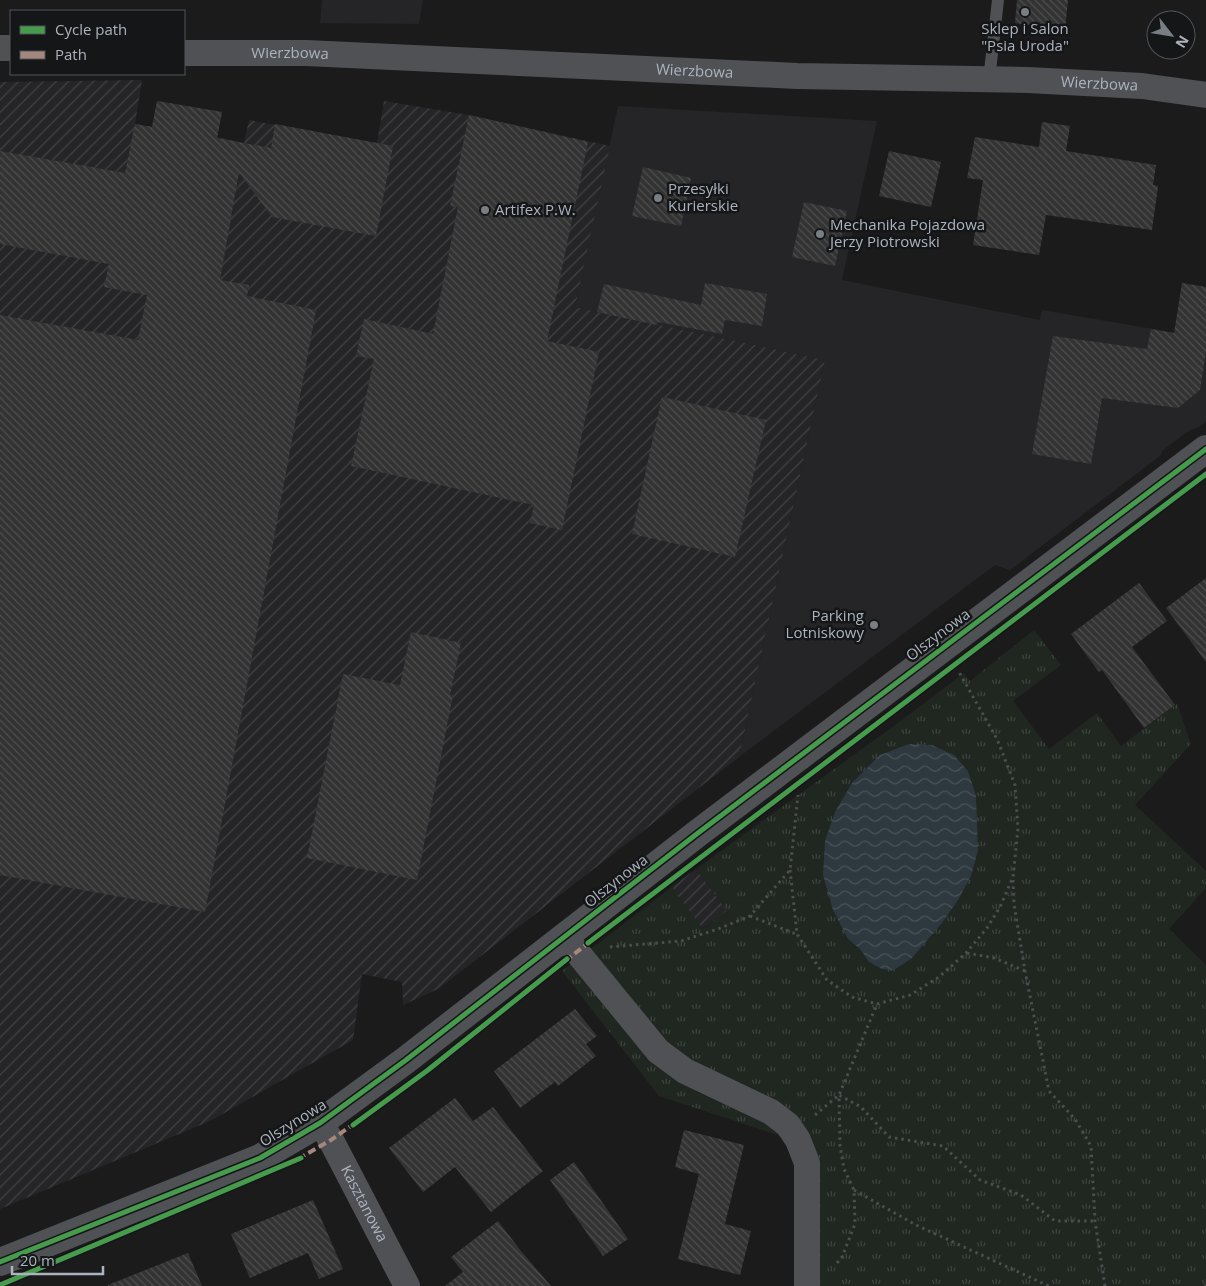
<svg xmlns="http://www.w3.org/2000/svg" width="1206" height="1286" font-family="'Open Sans',sans-serif">
<style>
.built{fill:#252528}
.industrial{fill:url(#industrial-furrows)}
.grass{fill:url(#grass-tufts)}
.water{fill:url(#water-waves)}
.building{fill:url(#building-back-hatch)}
.lines{fill:none;stroke-linecap:round;stroke-linejoin:round}
.path{stroke:#4b4d4f;stroke-width:3;stroke-dasharray:2.5 4;stroke-linecap:butt}
.service{stroke:#4f5155;stroke-width:12}
.minor{stroke:#4f5155;stroke-width:26}
.tertiary{stroke:#4f5155;stroke-width:28}
.quiet{stroke:#a5887d;stroke-width:4;stroke-dasharray:8 4;stroke-linecap:butt}
.cycleway-casing{stroke:#151618;stroke-width:8}
.cycleway{stroke:#469c4c;stroke-width:5}
.poi-dot{fill:#797e85;stroke:#151618;stroke-width:2}
.labels{text-anchor:middle;stroke-width:5;stroke-linejoin:round;paint-order:stroke}
.poi-label{font-size:15px;fill:#acb3bd;stroke:#151618;text-anchor:start}
.street-label{font-size:15px;fill:#acb3bd;stroke:#151618}
</style>
<defs>
<pattern id="industrial-furrows" width="10" height="10" patternUnits="userSpaceOnUse" patternTransform="scale(1.25)"><rect width="10" height="10" fill="#252528"/><path d="M-1 1l2-2M0 10L10 0M9 11l2-2" fill="none" stroke="#424245"/></pattern>
<pattern id="grass-tufts" width="24" height="20" patternUnits="userSpaceOnUse" patternTransform="scale(1.25)"><rect width="24" height="20" fill="#1f2720"/><path d="M3 7l-1-3M5 7V3M7 7l1-3M15 17l-1-3M17 17v-4M19 17l1-3" fill="none" stroke="#3d443e"/></pattern>
<pattern id="water-waves" width="16" height="10" patternUnits="userSpaceOnUse" patternTransform="scale(1.25)"><rect width="16" height="10" fill="#2d383f"/><path d="M0 5q4-4 8 0t8 0" fill="none" stroke="#495259"/></pattern>
<pattern id="building-back-hatch" width="6" height="6" patternUnits="userSpaceOnUse" patternTransform="scale(1.25)"><rect width="6" height="6" fill="#333334"/><path d="M-1 5l2 2M0 0l6 6M5-1l2 2" fill="none" stroke="#4e4e4f"/></pattern>
</defs>
<rect width="100%" height="100%" fill="#1b1b1c"/>
<path class="built" d="M322,0H423L419,24L320,23Z
M618,106L877,121L842,280L1040,320L1042,310L1206,338V422L1199,427L1190,430L1163,450L1160,456L1010,570L995,565L739,757L825,360L575,307Z"/>
<path class="industrial" d="M142,80L135,124L152,127L157,101L222,112L217,137L244,143L249,120L377,143L384,101L469,115L610,146L575,307L825,360L739,757L438,989L403,1005L402,982L362,974L353,1040L210,1121L0,1209V82Z
M696,869L727,911L702,929L672,887Z"/>
<path class="grass" d="M1034,630L1061,665L1013,701L1049,749L1097,713L1121,746L1177,704L1191,744L1135,805L1206,871V888L1169,929L1206,965V1286H819L811,1146L659,1096L562,971L672,887L703,929L727,911L696,869L898,723L964,673L970,681Z"/>
<path class="water" d="M909,744L932,745L954,755L968,771L976,796L978,850L971,876L958,900L942,923L912,958L894,970L882,969L869,962L860,949L848,939L833,910L823,875L825,841L835,812L852,783L880,755Z"/>
<path class="building" d="M1017,0H1068L1065,31L1015,23Z
M157,101L222,112L217,138L271,148L275,124L393,146L376,236L272,217L239,172L220,280L249,285L247,296L316,310L205,912L0,875V315L138,340L147,295L104,287L109,264L0,244V151L125,173L135,124L152,127Z
M469,115L588,142L547,341L599,352L562,530L530,523L534,505L351,466L374,359L356,356L364,319L433,334L458,207L450,206Z
M1042,122L1070,126L1066,151L1156,165L1153,185L1158,186L1152,230L1046,215L1039,255L973,245L983,180L967,178L975,137L1039,147Z
M889,151L941,162L931,207L879,196Z
M643,167L691,178L681,226L632,216Z
M804,202L847,211L835,266L792,257Z
M705,283L767,294L762,326L725,320L722,334L658,322L657,325L597,312L604,284L701,305Z
M1182,283L1206,287V352L1200,390L1178,408L1102,398L1091,464L1032,454L1053,336L1147,349L1151,329L1174,333Z
M662,397L766,420L735,557L632,534Z
M1206,578V662L1166,608Z
M1139,583L1167,621L1132,647L1175,705L1144,728L1102,670L1099,672L1071,634Z
M411,632L461,643L450,695H453L417,880L307,858L343,674L400,685Z
M575,1009L597,1036L586,1044L596,1056L558,1086L555,1082L520,1108L494,1071Z
M455,1098L473,1121L493,1107L543,1171L491,1212L455,1167L423,1192L389,1148Z
M684,1130L744,1145L725,1224L751,1231L740,1275L678,1259L699,1174L675,1167Z
M574,1162L628,1239L603,1256L550,1180Z
M313,1200L343,1269L319,1279L308,1253L250,1278L231,1234Z
M498,1221L521,1251L551,1286H445L463,1272L451,1257Z
M188,1253L202,1286H108V1285Z"/>
<g class="lines">
<path class="path" d="M790,870L797,934L827,980L852,997L877,1004L910,995L939,977L966,953L987,928L1000,907L1013,877L1018,829L1015,785L997,739L959,672
M1013,880L1014,904L1025,971L1049,1091L1075,1119L1091,1146L1095,1221L1105,1286
M750,916L796,934
M610,947L681,941L718,929L750,916L790,870L798,795
M967,953L994,958L1025,971
M815,1115L839,1095L877,1004
M854,1190L916,1225L1049,1286
M837,1263L842,1257L855,1224L854,1190L844,1169L840,1146L839,1095L861,1107L889,1137L943,1146L980,1180L1021,1195L1055,1221H1095
M1205,1286L1206,1285"/>
<path class="service" d="M989,80L998,0"/>
<g class="minor">
<path d="M0,48H11"/>
<path id="s1" d="M184,53H306L797,76L1028,80L1142,86L1206,95"/>
<path d="M564,936L658,1051L685,1071L771,1112L788,1125L798,1140L807,1163V1286"/>
<path id="s2" d="M320,1123L331,1140L407,1286"/>
</g>
<path class="tertiary" d="M0,1262L260,1158L320,1123L406,1060L698,833L1206,449"/>
<path class="quiet" d="M565,961L591,941
M298,1159L331,1140L355,1123"/>
<defs>
<path id="cycleway" d="M588,943L1206,474
M353,1125L428,1070L567,959
M0,1262L260,1158L320,1123L406,1060L698,833L1206,449
M0,1285L301,1158"/>
</defs>
<use href="#cycleway" class="cycleway-casing"/>
<use href="#cycleway" class="cycleway"/>
</g>
<g class="poi-dot">
<circle cx="1025" cy="12" r="5"/>
<circle cx="658" cy="198" r="5"/>
<circle cx="485" cy="210" r="5"/>
<circle cx="820" cy="234" r="5"/>
<circle cx="874" cy="625" r="5"/>
</g>
<g class="labels">
<g class="poi-label">
<text x="1025" y="34" text-anchor="middle">Sklep i Salon<tspan x="1025" dy="17">"Psia Uroda"</tspan></text>
<text x="668" y="194">Przesyłki<tspan x="668" dy="17">Kurierskie</tspan></text>
<text x="495" y="215">Artifex P.W.</text>
<text x="830" y="230">Mechanika Pojazdowa<tspan x="830" dy="17">Jerzy Piotrowski</tspan></text>
<text x="864" y="621" text-anchor="end">Parking<tspan x="864" dy="17">Lotniskowy</tspan></text>
</g>
<g class="street-label">
<text dy="5" stroke="none"><textPath href="#s1" startOffset="106">Wierzbowa</textPath></text>
<text dy="5" stroke="none"><textPath href="#s1" startOffset="511">Wierzbowa</textPath></text>
<text dy="5" stroke="none"><textPath href="#s1" startOffset="916">Wierzbowa</textPath></text>
<text transform="translate(938 635) rotate(-37)" y="5">Olszynowa</text>
<text transform="translate(616 881) rotate(-38)" y="5">Olszynowa</text>
<text transform="translate(293 1123) rotate(-32)" y="5">Olszynowa</text>
<text dy="5" stroke="none"><textPath href="#s2" startOffset="92">Kasztanowa</textPath></text>
</g>
</g>
<rect x="10" y="10" width="175" height="65" fill="#151618" stroke="#51555a"/>
<rect x="20" y="26" width="25" height="8" fill="#469c4c" stroke="#51555a"/>
<text x="55" y="35" font-size="15" fill="#acb3bd">Cycle path</text>
<rect x="20" y="51" width="25" height="8" fill="#a5887d" stroke="#51555a"/>
<text x="55" y="60" font-size="15" fill="#acb3bd">Path</text>
<g transform="translate(1171 35) rotate(121)"><circle r="24" fill="#151618" stroke="#51555a"/>
<path d="M0-4L9 19L0 12L-9 19Z" fill="#797e85"/>
<text y="-8" font-size="14" font-weight="bold" text-anchor="middle" fill="#acb3bd">N</text>
</g>
<path d="M12 1266v8h91v-8" fill="none" stroke="#acb3bd" stroke-width="2.5"/>
<text x="20" y="1266" font-size="15" fill="#acb3bd" stroke="#151618" stroke-width="4" paint-order="stroke">20 m</text>
</svg>
